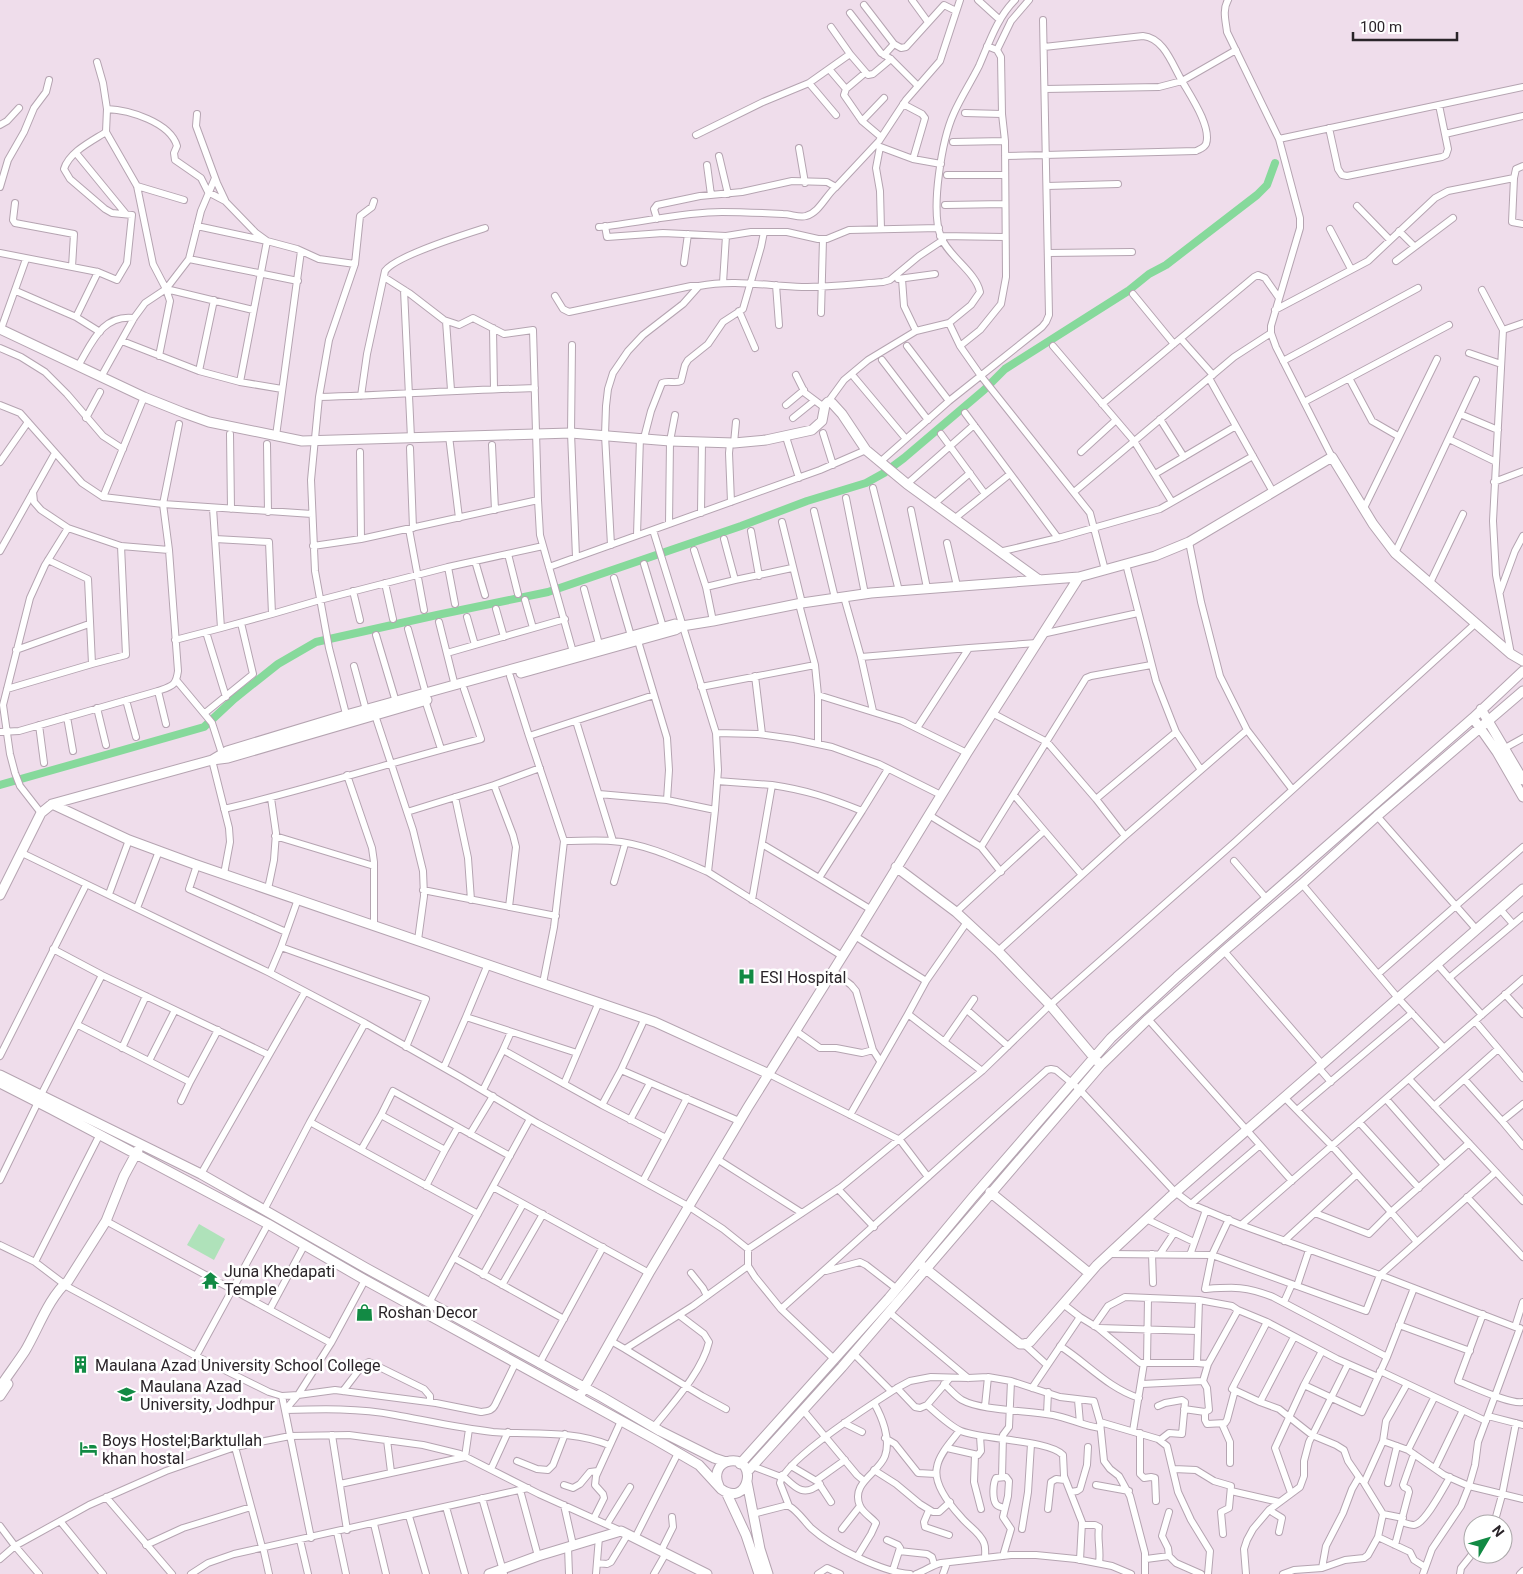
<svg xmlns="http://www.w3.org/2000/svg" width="1523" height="1574" font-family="Roboto,sans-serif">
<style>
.green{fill:#afe2ba}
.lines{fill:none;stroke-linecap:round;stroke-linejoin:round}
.canal{stroke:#86d99b;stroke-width:8}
.street-casing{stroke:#b5a4b1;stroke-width:8}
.secondary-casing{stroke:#b5a4b1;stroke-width:11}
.street{stroke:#fff;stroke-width:6}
.secondary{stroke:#fff;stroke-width:9}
.labels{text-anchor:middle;stroke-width:5;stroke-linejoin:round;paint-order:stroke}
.poi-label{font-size:16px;fill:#2a2429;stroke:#fff;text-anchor:start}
</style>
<rect width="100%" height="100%" fill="#efddeb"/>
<path class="green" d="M199,1224L225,1239L214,1260L187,1245Z"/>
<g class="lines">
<path class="canal" d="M0,785L204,727L234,699L278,664L316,642L437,615L548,592L741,526L807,501L866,483L884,473L904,458L984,390L1005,369L1128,291L1149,274L1166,265L1257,195L1267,185L1275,163"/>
<defs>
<path id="street" d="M912,0L928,22
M978,0L1000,20
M1228,0C1222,10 1226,22 1227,32L1279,139L1300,218V228L1271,326V333L1276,347L1332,457
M864,5L894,44
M850,13L881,53L891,59L918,86
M831,27L850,54
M987,46L997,50L1001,57L1002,114L1005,141L1006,277L1001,304L980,330L960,346L981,376L1090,513L1105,570
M1044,47L1143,36C1164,38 1172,64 1182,81L1159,87L1045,89
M997,50L1011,21L1029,0
M884,55L894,44L901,48L906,47L944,5L956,11
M97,62L103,83L107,109
M829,69L846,89
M865,73L846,89L844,95L862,121L881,137
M809,83L836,115
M903,104L922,114L925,118L913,159
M965,113L1002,114
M197,114L196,126L217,183L225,200
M862,121L884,98
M0,125L7,121L19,108
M1329,128L1338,169L1342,175L1347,176L1442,157L1446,155L1448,149L1439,105
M1445,134L1523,116
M696,135L763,102L809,83L850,54L868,75L873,74L891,59
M1279,139L1523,87
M953,142L1005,141
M878,146L913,159L941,164
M880,147L876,168L880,191L881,229
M799,148L805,183
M76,153L126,214
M719,156L728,194
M1005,156L1196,151C1200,149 1204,148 1206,144C1212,127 1190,95 1182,81L1236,50
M707,165L711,195
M947,175H1005
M1514,178L1516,169L1523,166
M137,186L184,200
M1047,186L1118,184
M0,187L8,160L24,132L34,108L46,92L49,80
M15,203L13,220L15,223L74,234L72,267
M945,205L1005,204
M1357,206L1390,240
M657,219L654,209L657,205L700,196L742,192L792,181L827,182L836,187
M197,226L267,241L297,249L319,259L355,264L329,340L319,397L311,480L315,571L329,648L347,718
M605,226L607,237L663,233L726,236L751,232H787L818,239H827L849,230L939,228
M599,227C639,223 682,212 722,212C742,212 763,213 783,214C791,214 799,218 806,216C819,213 826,195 836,187L879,141L906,100L940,61L960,0
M1330,229L1351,269
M1399,231L1414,246
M940,236L1005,237
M0,253L98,272L117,280L127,263L132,215L112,213L105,209L70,179L64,169C69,152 92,141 106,132
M1048,253L1132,252
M189,259L298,281
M1396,261L1453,218
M684,263L688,234
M355,264L360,216L372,207L374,201
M898,279L935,274
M902,279L904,306L916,331
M723,283L726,236
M776,285L779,325
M166,289L253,310
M404,290L411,438
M1482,290L1503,330
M16,291L76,317L100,332
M1133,294L1174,344
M555,296L563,309L569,312L691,286H699
M1275,310L1368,261L1435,198L1448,191L1514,178L1512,222L1523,224
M739,311L755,348
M821,313L823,239
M76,317L98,272
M446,321L451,390
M949,323L960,346
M493,328L494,389
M1,329L26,259
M1181,339L1213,375
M122,341L199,371L240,382L282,389
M572,345L571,433L576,557
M1053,346L1134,441L1172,502
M0,348L21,357L45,372L67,394L103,436L123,449
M1469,353L1501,364
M159,356L170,301L166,289L153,264L137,186L106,132L107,109C129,110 170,122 177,146L174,153L175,160L201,178L208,192L225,201L256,233L267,241L240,382
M882,360L928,420
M1283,361L1418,288
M78,366C92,343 102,314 134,318
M199,371L214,300
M796,375L805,393L825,408
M101,377L134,318L145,303L166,289L189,259L201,211L215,178
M854,377L906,439
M1209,378L1273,492
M1349,378L1372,421L1398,436
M361,396L367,354L385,271C395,256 466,234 485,228
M319,397C391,395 463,390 535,388
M949,401L1042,327L1046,322L1049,315L1043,20
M828,402L844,380L868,360L916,331L949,323L971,305L980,292C976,272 948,256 941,237C930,210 942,139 954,113C961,97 971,82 979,66C989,43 997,18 1015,0
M1304,402L1449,325
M1102,404L1254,277L1258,275L1265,278L1279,298
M0,405L20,413L82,483L103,497
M786,405L804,390
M965,413L1058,538
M1460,414L1498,430
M86,418L100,392
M793,418L814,401
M1160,419L1184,457
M179,424L163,504L312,514
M823,433L833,465
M230,434L231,509
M941,434L985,494
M276,436L301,251
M449,436L459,518
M786,437L799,478
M644,438L651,411L662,383C668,380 675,384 681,381L685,365L688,360L708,344L723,322L743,309L761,247L764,232
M1449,439L1496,462
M730,443L729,453L731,502
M734,443L736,422
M267,444L268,512
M492,445L495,510
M410,448L413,528
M1081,452L1116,420
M0,462L28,422
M880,462L949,401L907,346
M1155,474L1236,426
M1494,482L1523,471
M907,484L974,425
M873,488L899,591
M33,492L34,502L41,510L68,528L121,546L169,550
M1074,492L1234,357L1271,333
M846,498L865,594
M538,500L540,535L573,652
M934,504L970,473
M1364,508L1437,359
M911,510L927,588
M814,511L835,598
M701,513L702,442
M954,519L1010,474
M782,522L802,603
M669,524L670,441L675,415
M409,529L424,610
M653,530L716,733L758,734L794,739L832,747L879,764L941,795
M751,531L759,576
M637,535L640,437
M215,539L269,542L272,614L221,628
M361,539L538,500L533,330L504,334L473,318L459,325L444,320L409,293L384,277
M724,539L735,580
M1189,542L1201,602L1220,676L1247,730
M947,543L957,586
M611,545L605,435L606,406L608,389L613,373L628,351L643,335L683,304L699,286C733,279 768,286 802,287C830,287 856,284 883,282L890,280L919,256L943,240
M313,546L361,539L360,452
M694,550L706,587L713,621
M0,551L55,453
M999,552L1058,538L1160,509L1253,456
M1395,553L1476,380
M508,554L518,594
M475,561L485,595
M644,564L663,627
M1126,564L1156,681L1176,732L1201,770
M448,567L543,546
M549,567L820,470L866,450
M614,578L631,636
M385,583L393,619
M1430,583L1463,514
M706,587L735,580L792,568
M584,589L599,644
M353,591L360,620
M1500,592L1515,551L1523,536
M844,597L861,657L969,648
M525,600L533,628
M799,604L815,665L818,695V744
M496,609L504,637
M272,614L320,600L448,567L455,604
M467,617L475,645
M439,622L455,686
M408,629L426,694
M206,632L226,697
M1042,634L1138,613
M376,635L396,702
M175,640L221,628L213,508
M638,641L667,738L669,770L667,800L715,810L718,770L716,733
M16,650L89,624
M447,653L565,619
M1511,654L1496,575L1493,521L1503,330L1523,323
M861,657L873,711
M92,664L126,655L121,546
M354,666L366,710
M510,676L529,736
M755,676L762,734
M177,681L212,723L222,754
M701,687L815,665
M7,689L92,664L88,579L48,560
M158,691L166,724
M818,695L902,721L967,753
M126,700L136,737
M425,700L441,749
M97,708L106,745
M205,713L253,674L241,623
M992,713L1047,742L1096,799L1176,732
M375,715L413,830L423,871L424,896L418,940
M67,717L73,751
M576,721L613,841
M39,725L44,763
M917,728L969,648L1037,643
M0,732L19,731L158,691C172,686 176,686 178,671L169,550L163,504L103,497L144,397
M1505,748L1523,738
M212,760L229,828L230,842L224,874
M347,775L372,848L374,862V924
M717,781L772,785
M599,794L667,800
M1014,795L1082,875
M455,797L468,858L471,900
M1096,799L1125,836
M224,809C310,789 395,761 481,739L464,689
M715,810L708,872L842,956
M862,811L819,878L870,909
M407,812L494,785
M41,813L20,786L15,773L10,754L3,705L30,598L45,565L68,528
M929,815L981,847L1086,678L1091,676L1151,665
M1377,816L1477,930
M275,836L374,866
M564,841C580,841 596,840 611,841C644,843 678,859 708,872
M762,844L819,878
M981,847L1001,872
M22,853L270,973L365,1023L460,1077L537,1123L688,1206L723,1229L748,1249L841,1187L982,1071L1050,1005L1235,842L1476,623
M1234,861L1266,898
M197,865L189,889L286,932
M614,882L625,844
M1302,884L1398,998L1444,1048
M268,889L274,860L276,833L271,798
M423,890L556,916
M109,894L129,840
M752,900L772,785C806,790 830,798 862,811L888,769
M509,907L516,847L513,835L494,785L540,768
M137,908L159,851
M1500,909L1513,924
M956,912L1044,831
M855,936L926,981L967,922
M281,947L298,899
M53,949L102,975L269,1055
M998,951L1125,836L1247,730L1292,789
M1224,951L1322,1064
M1437,964L1482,1015
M833,971L851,985L856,991L873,1050L880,1061
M270,973L281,947L426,999L406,1047
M1378,974L1523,847
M1449,978L1523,916
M926,981L908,1014L982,1071
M543,983L554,927L564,841L529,736L654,695
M1505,994L1523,1014
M967,1010L1008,1046
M466,1017L488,964
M1148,1019L1292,1181
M1475,1021L1523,1078
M78,1025L190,1082L218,1030
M796,1031L820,1048H836L862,1053L873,1050
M944,1042L974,999
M122,1048L146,996
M503,1050L511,1032
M0,1056L86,885
M149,1061L175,1010
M444,1067L466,1017L577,1053
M1318,1067L1331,1082
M621,1070L645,1018
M769,1074L900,1140L928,1177
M1409,1079L1523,1201
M1465,1080L1502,1121
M564,1084L599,1002
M483,1090L503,1050L602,1105L621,1070L739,1121
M41,1095L102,975
M1284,1097L1332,1146L1391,1212L1369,1234L1315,1213
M1386,1099L1444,1165
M181,1101L190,1082
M1523,1104L1502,1121L1523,1146
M602,1105L666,1138L643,1181
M1434,1106L1498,1049
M1297,1110L1412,1013
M381,1115L393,1091L510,1156
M850,1115L908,1014
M630,1120L650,1083
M310,1122L478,1214
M1359,1122L1419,1188
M470,1134L493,1096
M666,1138L687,1098
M361,1150L381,1115L445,1150L426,1186
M445,1150L458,1127
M717,1159L802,1213
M1496,1172L1380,1275L1515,1327
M201,1174L305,992
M0,1180L38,1102
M493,1187L649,1273
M838,1189L874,1227
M1467,1197L1523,1257
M1191,1204L1260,1145
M264,1210L310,1122L365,1023
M1146,1219L1194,1242
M106,1221L331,1343L298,1395L282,1396
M1241,1225L1380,1275L1366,1311L1212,1255L1205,1289C1234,1287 1246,1286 1273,1297L1387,1357
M1284,1241L1357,1174
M1417,1242L1391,1212L1469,1143
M0,1245L35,1262L68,1287L196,1356L269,1392L282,1396L311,1538
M748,1249V1266L755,1277L781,1309L834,1359
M1108,1254L1212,1255L1229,1219
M1152,1254L1153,1283
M1160,1254L1174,1233
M1190,1255L1206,1210
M454,1258L564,1319
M35,1262L100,1134
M826,1271L860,1262L866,1265L897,1289
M691,1273L703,1288L707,1296
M483,1275L523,1204
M502,1285L543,1214
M1297,1286L1309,1250
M1199,1300L1232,1306L1238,1310
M1284,1302L1292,1284
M429,1303L530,1119
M1063,1304L1080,1317L1098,1328L1140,1363H1197L1199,1300L1125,1297L1108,1306L1094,1326
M270,1309L305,1244
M781,1309L1047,1070L1051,1069L1056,1070L1079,1089L1175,1192L1191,1204L1241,1225L1523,979
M889,1312L968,1378
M1483,1314L1458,1381C1471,1386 1511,1405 1523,1402
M1267,1322L1232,1389L1260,1402L1279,1409L1312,1435L1336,1445L1344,1450L1348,1461L1359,1477
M1399,1325L1470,1351
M1099,1328L1197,1331
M1518,1328L1515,1327L1523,1302
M611,1341L625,1349L693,1306L748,1266
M331,1343L365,1280
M1024,1344L1047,1365
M1060,1346C1087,1363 1108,1388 1139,1398
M625,1349L702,1396L726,1409
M853,1353L891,1391
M196,1356L268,1224
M1147,1363L1148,1298
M1197,1363L1208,1364L1238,1310L1267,1322L1337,1359L1378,1377
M539,1364L603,1247
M1380,1371L1486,1421
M950,1378L927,1405C936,1413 951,1427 961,1431C984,1440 1049,1440 1063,1455L1064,1476L1082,1522L1080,1560
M944,1384C950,1389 955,1396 962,1400C982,1411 1028,1410 1053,1415C1069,1418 1084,1426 1100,1428
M1142,1384L1203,1381L1208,1364
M1304,1385L1362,1412L1387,1357L1414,1288
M897,1388L915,1407L920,1408L927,1405
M1032,1388L1080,1317
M343,1391L362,1366L369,1362L424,1389L430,1396V1402
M1078,1400L1080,1423
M1260,1402L1294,1337
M985,1406L988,1377
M1158,1406L1165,1403L1182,1400L1185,1402L1182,1434L1169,1433L1160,1440
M1184,1409L1205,1412L1209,1410L1207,1388L1203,1381
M285,1410C322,1409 359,1408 395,1415C428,1421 460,1428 493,1432C532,1435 571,1430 609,1445
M285,1410L298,1395L335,1390L436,1403L481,1412C488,1411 492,1411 495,1405L516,1362
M803,1410L857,1475L864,1481
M1205,1412V1420L1207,1424L1225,1423L1227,1420L1235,1390
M1047,1414L1048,1392
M1488,1416L1523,1425
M1100,1422L1158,1439L1167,1446L1178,1492L1191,1520L1210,1551L1208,1574
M844,1423L862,1432
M1222,1424L1230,1442V1463
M653,1428C672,1404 702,1372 709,1342L704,1334L679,1315
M959,1431C952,1441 939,1454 937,1467C933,1484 950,1505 961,1517C968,1526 980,1532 984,1543C986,1548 985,1553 985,1558
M1133,1431L1144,1363
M1140,1433V1474L1144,1478L1151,1477L1155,1478L1156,1501
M332,1435L347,1530
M885,1438L895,1444L918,1473L936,1474
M387,1440L391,1472
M1383,1441L1408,1450L1444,1475L1469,1486L1523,1499
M235,1447L262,1547
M947,1448L978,1455L981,1451L980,1436
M1408,1450L1434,1398
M975,1455L974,1482L981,1509
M517,1461L537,1469L548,1470L553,1465L565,1434
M752,1466L781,1477
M791,1466L818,1482L831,1502
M1435,1468L1463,1410
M491,1469L508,1432
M1174,1469L1196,1470L1214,1481L1231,1486L1229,1508L1221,1512L1223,1534
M874,1470L896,1484L920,1504L933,1512H939L950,1502
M782,1475C795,1487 803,1498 820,1484
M1002,1477L1003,1435L1009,1427L1011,1381
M817,1480L845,1460
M1388,1483L1397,1446
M340,1484L465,1457L469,1429
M564,1485L573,1488L580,1484L590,1472L598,1471
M1096,1485L1129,1491
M520,1490L538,1556
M1231,1491L1279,1502
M1071,1492L1077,1491L1080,1489L1087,1465L1088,1447
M1291,1493L1275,1448L1304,1385L1322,1351
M106,1497L172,1574
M482,1498L504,1574
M564,1505L573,1545
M789,1506L780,1483C784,1460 875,1402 897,1388L910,1381L931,1377L968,1378L988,1377L1011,1381L1060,1397L1094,1401L1100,1422L1104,1461L1110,1469L1119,1476L1130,1496L1145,1553V1574
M446,1507L465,1574
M1048,1509L1051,1482L1056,1479L1065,1480
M929,1510L924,1522L925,1527L949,1535
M1269,1510L1282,1518L1279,1532
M1169,1512L1162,1536L1168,1548L1169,1556L1176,1563L1201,1574
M753,1514L784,1506H789C798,1511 804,1521 811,1528C832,1547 882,1572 910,1574
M1383,1514L1403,1518
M409,1516L426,1574
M594,1518L604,1498L603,1494L595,1485L596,1476L621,1421
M60,1521L103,1574
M1402,1522C1405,1523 1410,1525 1414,1525C1425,1524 1444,1487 1450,1477
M374,1524L386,1574
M607,1524L630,1487
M1494,1524L1502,1495L1516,1423
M1082,1525H1095L1099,1527C1097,1540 1101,1550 1099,1563
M0,1526L15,1546L39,1574
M842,1529L860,1506
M1022,1529L1028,1492L1031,1444
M337,1532L346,1574
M1378,1537L1410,1552L1414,1560L1425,1567
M635,1538L678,1453
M300,1540L308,1574
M887,1540L898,1545L900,1548L893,1570
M146,1545L183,1528L251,1507
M1395,1545L1409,1492L1408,1489L1404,1487L1403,1485L1414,1454
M263,1547L269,1574
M568,1547L569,1574
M661,1551L673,1527L672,1517
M899,1551L927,1554L932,1557L934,1564
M1003,1556L1011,1529L1003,1517L1008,1496L1009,1481L1006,1477L996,1478C993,1483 992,1498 996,1504C998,1507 1002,1507 1005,1508
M857,1557L871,1534L876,1523C871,1517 863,1513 860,1506C850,1483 879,1473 885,1456C891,1439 882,1417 874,1403
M0,1559L15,1546L89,1505L166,1471L235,1447L290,1436L349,1435L423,1445L460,1454L539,1494L621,1531
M1146,1559L1169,1556
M597,1563L607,1564L611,1562L628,1534
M1322,1568L1326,1546L1343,1513L1352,1489L1359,1477L1361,1480
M191,1574L208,1563L234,1554L528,1488
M596,1574L599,1537
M654,1574L666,1553
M818,1574L827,1568L840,1574
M916,1574C925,1571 932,1565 941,1563L1011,1555H1036L1076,1559L1112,1566L1131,1574
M943,1574L947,1563
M1246,1574L1244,1549L1247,1540L1253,1529L1269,1510L1300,1487L1304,1476V1461L1309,1442L1348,1364
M1283,1574L1294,1570L1322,1568L1345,1560L1364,1558L1368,1555L1378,1537L1383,1514L1364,1483L1383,1441L1386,1421L1407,1384
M1423,1574L1432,1549L1461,1506L1469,1486L1475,1465L1478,1442L1520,1328
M1460,1574L1461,1568L1473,1553
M1520,1574L1523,1571"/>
<path id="secondary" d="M0,329L144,397L184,413L209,422L302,441L571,433L670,441L734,443L766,440L812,430L822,421L825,405L828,402L832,403L842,414L866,450L907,484L1039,580
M521,673L675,630L682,626
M1481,709L1523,780
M1473,718L1497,752L1523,797
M212,760L227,751L346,715L675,624L682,626L713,621L802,603L871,593L1079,577
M52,804L129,840L194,864L655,1022L769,1074
M896,867L956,912L998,951L1050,1005L1097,1061
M0,895L41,813L52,804L212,760L228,758L427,700
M0,1075L201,1174L366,1268L602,1397L660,1431L714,1458L726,1462
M0,1083L51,1109L268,1224L365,1280L656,1440L699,1465L721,1489C749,1509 759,1457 730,1461C717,1463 714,1476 719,1486
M990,1192L1089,1273
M921,1265L1020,1344H1024L1030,1342L1097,1265L1169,1198L1523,889
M0,1387C8,1375 17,1363 25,1351C38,1329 49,1297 68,1281L106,1221L124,1176L138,1150
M0,1396L8,1384
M579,1397L649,1273L748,1107L855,936L967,753L1079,577L1155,556L1189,542L1332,457L1373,524L1395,553L1511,654L1523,661
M740,1464L889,1298L973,1197L1111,1038L1177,977L1473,718L1523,671
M747,1472L842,1367L1101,1065L1148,1019L1224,951L1302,884L1377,816L1523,691
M747,1482L760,1549L768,1574
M726,1492L746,1535L759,1574
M489,1574L538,1556L621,1531L707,1574"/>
</defs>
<use href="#street" class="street-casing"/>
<use href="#secondary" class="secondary-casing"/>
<use href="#street" class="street"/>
<use href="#secondary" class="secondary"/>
</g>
<defs>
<symbol id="hospital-bare" viewBox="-9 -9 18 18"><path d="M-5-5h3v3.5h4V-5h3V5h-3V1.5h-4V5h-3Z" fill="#128a44" stroke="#fff" stroke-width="2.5" paint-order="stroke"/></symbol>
<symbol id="temple-bare" viewBox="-9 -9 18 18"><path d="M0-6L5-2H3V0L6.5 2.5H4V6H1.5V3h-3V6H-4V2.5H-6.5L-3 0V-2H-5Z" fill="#128a44" stroke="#fff" stroke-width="2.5" paint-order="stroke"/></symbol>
<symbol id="shop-bare" viewBox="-9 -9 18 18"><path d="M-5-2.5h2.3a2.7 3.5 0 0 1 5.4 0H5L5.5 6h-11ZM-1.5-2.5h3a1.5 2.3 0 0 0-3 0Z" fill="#128a44" stroke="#fff" stroke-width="2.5" paint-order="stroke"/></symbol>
<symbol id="building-bare" viewBox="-9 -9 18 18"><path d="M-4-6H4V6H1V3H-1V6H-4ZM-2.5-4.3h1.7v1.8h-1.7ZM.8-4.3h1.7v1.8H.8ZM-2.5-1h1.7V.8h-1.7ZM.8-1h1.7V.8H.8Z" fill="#128a44" stroke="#fff" stroke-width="2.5" paint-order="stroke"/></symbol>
<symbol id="university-bare" viewBox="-9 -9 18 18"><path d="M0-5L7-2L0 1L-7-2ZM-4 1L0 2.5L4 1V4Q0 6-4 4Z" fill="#128a44" stroke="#fff" stroke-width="2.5" paint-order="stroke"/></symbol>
<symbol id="hotel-bare" viewBox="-9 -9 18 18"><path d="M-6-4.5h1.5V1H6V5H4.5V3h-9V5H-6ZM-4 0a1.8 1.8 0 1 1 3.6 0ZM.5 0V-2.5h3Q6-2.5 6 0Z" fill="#128a44" stroke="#fff" stroke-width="2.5" paint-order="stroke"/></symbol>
</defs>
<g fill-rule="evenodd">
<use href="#hospital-bare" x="734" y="964" width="25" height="25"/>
<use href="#temple-bare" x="198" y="1268" width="25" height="25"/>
<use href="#shop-bare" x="352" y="1300" width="25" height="25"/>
<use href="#building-bare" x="68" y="1352" width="25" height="25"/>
<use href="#university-bare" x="114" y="1382" width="25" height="25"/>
<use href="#hotel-bare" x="76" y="1436" width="25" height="25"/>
</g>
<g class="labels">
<g class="poi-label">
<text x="760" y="983">ESI Hospital</text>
<text x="224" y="1277">Juna Khedapati<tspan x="224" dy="18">Temple</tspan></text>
<text x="378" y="1318">Roshan Decor</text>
<text x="95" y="1371">Maulana Azad University School College</text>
<text x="140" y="1392">Maulana Azad<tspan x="140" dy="18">University, Jodhpur</tspan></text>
<text x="102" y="1446">Boys Hostel;Barktullah<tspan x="102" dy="18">khan hostal</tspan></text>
</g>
</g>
<g transform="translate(1488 1539) rotate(52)"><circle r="24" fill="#ffffff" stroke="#aaa7a9"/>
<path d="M0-4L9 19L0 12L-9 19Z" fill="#128a44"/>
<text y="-8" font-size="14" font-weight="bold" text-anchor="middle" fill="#2a2429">N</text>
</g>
<path d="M1353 32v8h104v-8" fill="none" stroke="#2a2429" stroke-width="2.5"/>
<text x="1360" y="32" font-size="15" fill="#2a2429" stroke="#ffffff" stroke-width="4" paint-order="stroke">100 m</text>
</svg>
